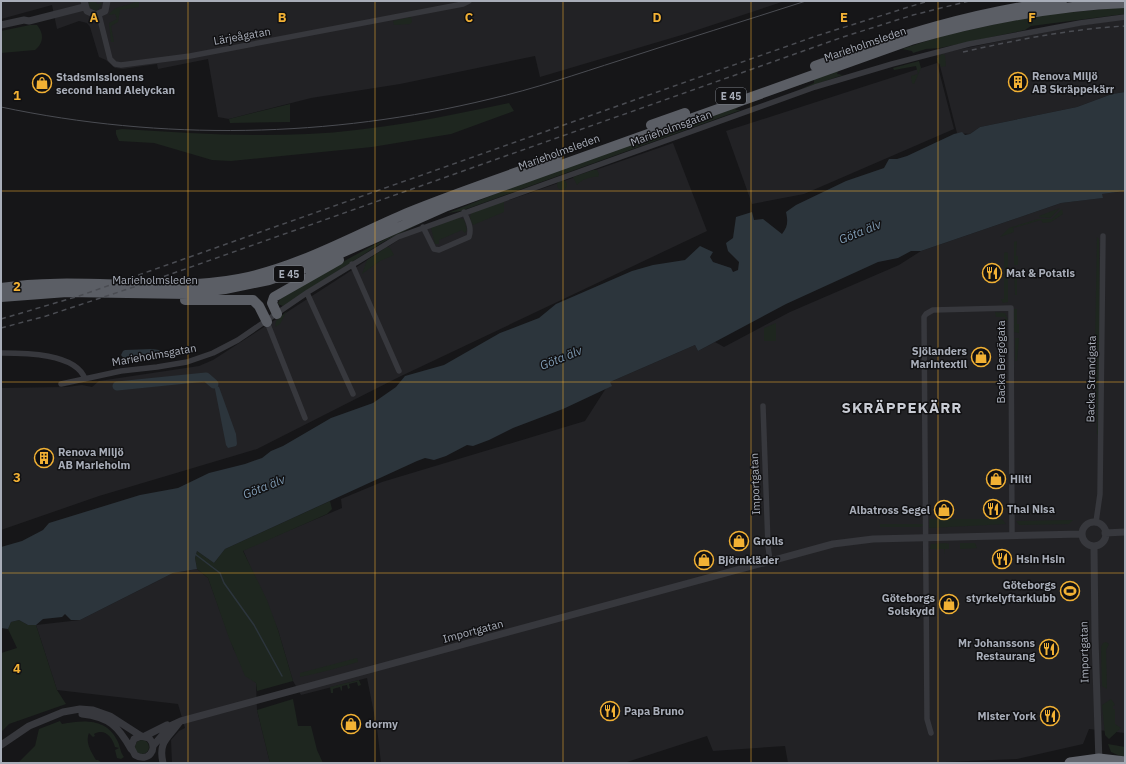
<svg xmlns="http://www.w3.org/2000/svg" width="1126" height="764" font-family="'IBM Plex Sans',sans-serif">
<style>
.built{fill:#222225}
.green{fill:#1e261f}
.water{fill:#2c353c}
.lines{fill:none;stroke-linecap:round;stroke-linejoin:round}
.stream{stroke:#2c353c;stroke-width:1.5}
.river{stroke:#2c353c;stroke-width:9}
.minor{stroke:#37383d;stroke-width:5.5}
.tertiary{stroke:#37383d;stroke-width:7}
.trunk{stroke:#5b5e65;stroke-width:10}
.motorway{stroke:#63666e;stroke-width:11}
.tram{stroke:#4a4c52;stroke-width:1}
.rail{stroke:#4a4c52;stroke-width:1.5;stroke-dasharray:5 4;stroke-linecap:butt}
.grid{fill:none;stroke:#f2b134;stroke-width:1;stroke-opacity:0.55}
.labels{text-anchor:middle;stroke-width:3;stroke-linejoin:round;paint-order:stroke}
.shield{fill:#111113;stroke:#7b7e86;stroke-width:1}
.shield-label{font-size:10px;font-weight:bold;fill:#a8adb8}
.street-label{font-size:11px;fill:#a8adb8;stroke:#111113}
.poi-label{font-size:11px;font-weight:bold;fill:#a8adb8;stroke:#111113;text-anchor:start}
.water-label{font-size:12px;font-style:italic;fill:#7f9bb3;stroke:#111113}
.district-label{font-size:15px;font-weight:bold;letter-spacing:1px;fill:#c9ccd4;stroke:#111113}
.grid-label{font-size:13px;text-anchor:middle;font-weight:bold;fill:#f2b134;stroke:#111113;stroke-width:3;stroke-linejoin:round;paint-order:stroke}
</style>
<rect width="100%" height="100%" fill="#161618"/>
<path class="built" d="M1,1H785L685,34L540,77L535,56L400,84L311,98L229,119L218,117L208,59L158,69L157,64L123,69L115,68L106,60L99,57L90,27L87,23L79,21L57,29L52,5L1,19Z
M1125,19V92L1112,94L1077,107L980,127L970,134L957,133L937,54L1070,27Z
M937,63L954,129L804,194L752,204L726,131Z
M673,143L707,231L399,377L257,449L99,496L1,530V388L67,387L82,385L92,387L99,381L199,366L213,360L403,237Z
M1125,191V733L1089,729L1083,744L1017,759L922,763H788L785,746L713,751L707,736L624,763H381L377,728L367,678L301,695L293,681L278,630L243,550L342,508L341,499L382,482L585,421L610,382L695,345L698,351L715,342L724,347L790,312L899,265L921,251L1061,203L1102,198V194Z
M197,569L208,578L234,650L256,683L257,710L270,763H172L171,740L179,731L185,728L178,704L57,690L36,625L80,620L173,573Z"/>
<path class="green" d="M89,1H96L97,4L102,3L98,10H93L89,6Z
M136,1H139V7L120,10L118,22L111,26L114,42H111L109,23L117,19L115,14L109,15C115,4 129,7 136,1Z
M1125,7V14L1031,26L1025,30L940,48L926,49L913,53L912,51L902,49L942,36L1033,16Z
M411,17L412,22L410,24L394,25L393,21Z
M30,25H37C44,33 44,43 35,50L1,53V31Z
M945,55L946,66L941,67L940,64L938,63L937,58L942,54Z
M919,61L921,68L914,84L912,83L911,76L918,74L916,66L894,70L893,68Z
M839,69L837,74L843,75L799,90L814,83V80L741,105L735,110H741L461,211L448,213L545,174Z
M509,103L514,111L451,134L372,147L231,161L212,160L154,143L119,141L116,134V130L122,129C184,133 246,137 308,134C375,131 443,117 509,103Z
M290,104V122L230,123L229,119Z
M593,170H597L599,174L598,177C591,176 581,180 577,185L573,177Z
M557 185a5 5 0 1 1 10 0a5 5 0 1 1-10 0Z
M504,201V212L473,225L470,218L471,213Z
M1060,208L1050,218L1039,217V216Z
M1062,209L1063,214L1051,222L1043,223L1041,220L1013,228L1014,232L1000,237L1009,228L1038,219H1052Z
M457,218L464,219L467,230L465,233L462,230L439,240V244H435L431,228Z
M423,222L383,242L283,306L278,304L280,299C326,271 373,243 423,222Z
M1097,237L1099,239L1100,363L1095,361V345Z
M1017,241L1016,256H1018V265H1014V242Z
M387,247L390,248L394,255L380,261L362,274L367,260Z
M1006,252L1008,253V302L1003,303L1001,299H1004V253Z
M1014,271H1019V279H1017V295H1015Z
M1014,309H1017V324H1019V333L1014,332Z
M287,311L280,324L275,327L276,321Z
M995,312L1005,313L1008,320L1005,321V317H996Z
M776,323V341H764V328Z
M1015,338H1019L1017,361H1015Z
M1096,363L1099,364L1098,435L1097,434Z
M330,501L332,509L327,514L243,551L267,600L278,630L293,681L257,691L256,683L245,676L229,638L208,578L197,569L195,558L197,551L214,563L225,549Z
M929,519H1002L1006,524L929,528Z
M1073,520L1069,524L1019,525L1016,521Z
M880,524H923V526L920,527H880Z
M946,543L949,544V549H945V554L944,549H930L929,553L931,544Z
M960,543H975L977,548L960,549Z
M19,620L28,625H36L57,690L66,704L9,724L1,732V653L17,648L8,629L11,622Z
M1106,642L1109,644L1106,650L1107,689L1102,686L1101,647L1103,643Z
M357,658L358,662C338,668 320,673 300,677V673Z
M359,680L361,685L358,686L357,682L349,684L350,688L348,689L347,685L342,686V690L341,691L340,687L333,689V693H331L330,687Z
M293,699L298,726H311L317,750L323,763H270L257,710Z
M1111,699L1114,703L1115,705L1113,706V709H1115V724L1121,728L1109,739L1105,735L1102,705Z
M60,721L62,724C83,720 106,718 117,740C120,745 120,752 124,757L121,759L117,758L115,750L119,748L115,747C112,737 105,728 94,734L95,736L93,737L89,733C85,742 91,752 96,760H98L102,763H18L35,746L39,729Z
M135 747a7 7 0 1 1 14 0a7 7 0 1 1-14 0Z
M1108,744L1125,747V758L1111,752Z"/>
<path class="water" d="M1125,92V191L1102,194L1103,198L1061,203L921,251H911L898,258L878,262L786,304L698,351L695,345L610,382L612,386L563,409L513,428L489,440L473,446L467,445L446,456L434,460L425,458L417,461L225,549L214,563L197,551L195,558L197,569L173,573L80,620H71L65,614L62,617L43,619L36,625H28L19,620L11,622L8,629L1,628V547L22,541L43,530L49,523L140,495L178,488L209,473L245,464L262,458L271,451L283,446L331,418L373,403L396,387L405,376L444,365L500,333L539,318L556,304L632,271L653,265L685,260L700,246L713,252L710,257L713,262L731,268L733,272L738,270L739,262L728,251L726,243L733,238L736,217L752,212L754,220L763,219L782,234C788,227 788,221 786,212L796,205L846,181L884,168L889,159H897L907,156L954,134L962,132L965,135L970,134L980,127L1077,107L1112,94Z
M152,349L159,350L163,353V355L126,361L121,355L123,351L125,350Z
M214,384L219,387L236,434L237,444L236,446L228,448L226,445Z"/>
<g class="lines">
<path class="stream" d="M195,554L220,573L224,583L254,625L282,676"/>
<path class="river" d="M117,386L206,377L214,384"/>
<path class="minor" d="M99,15L110,59L115,64L121,65L190,56L463,4L469,1
M423,227L434,249L439,250L469,237C472,228 468,221 464,212
M352,264L399,371
M307,293L353,394
M267,322L305,418
M1,353C24,353 76,353 85,379
M61,384L121,371L157,367L187,362L213,353L238,340L308,292L398,237L815,87L892,64L969,44L1080,23L1125,17
M763,406L768,546L770,561
M1096,522L1100,494L1103,236
M931,733L927,719L924,317L926,314L933,310L1011,308L1012,535"/>
<path class="tertiary" d="M84,1L87,11L96,15L105,11L107,1
M1,25L24,20L29,21L84,7
M1082 534a12 12 0 1 1 24 0a12 12 0 1 1-24 0Z
M1105,533L1125,532
M1094,546L1095,638L1099,763
M82,714C109,717 118,726 131,749
M145,736L167,725
M1,745L29,726L63,712L80,709L93,710L110,716L141,736L149,738C159,749 148,763 135,755L131,747L134,739L141,736
M153,746L170,726L181,721L833,544L873,539L1082,534
M163,763C158,742 168,738 179,723"/>
<path class="trunk" d="M815,66C899,36 972,12 1062,1
M651,125L685,113
M1,288C80,276 160,294 239,279C299,267 351,237 407,213C456,193 507,176 557,158
M1,297L67,292L188,294L225,289L269,280L314,265L447,206L911,40C981,20 1052,6 1125,3
M185,300H253L259,306L267,322
M277,314L272,303L274,297L339,260"/>
<path class="motorway" d="M1070,763L1099,759L1125,762"/>
<path class="tram" d="M1,107C162,141 330,138 490,99C534,89 577,74 621,60C682,40 744,21 806,1"/>
<path class="rail" d="M963,52C1016,40 1070,29 1125,26
M1,319L79,296L816,36L928,1
M1,328L46,316L137,286L843,37L913,15L969,1"/>
</g>
<path class="grid" d="M188,1V763M375,1V763M563,1V763M751,1V763M938,1V763M1,191H1125M1,382H1125M1,573H1125"/>
<defs>
<symbol id="building-ring" viewBox="-11 -11 22 22"><circle r="9.5" fill="#111113" stroke="#f2b134" stroke-width="1.5"/><path d="M-4-6H4V6H1V3H-1V6H-4ZM-2.5-4.3h1.7v1.8h-1.7ZM.8-4.3h1.7v1.8H.8ZM-2.5-1h1.7V.8h-1.7ZM.8-1h1.7V.8H.8Z" fill="#f2b134"/></symbol>
<symbol id="shop-ring" viewBox="-11 -11 22 22"><circle r="9.5" fill="#111113" stroke="#f2b134" stroke-width="1.5"/><path d="M-5-2.5h2.3a2.7 3.5 0 0 1 5.4 0H5L5.5 6h-11ZM-1.5-2.5h3a1.5 2.3 0 0 0-3 0Z" fill="#f2b134"/></symbol>
<symbol id="restaurant-ring" viewBox="-11 -11 22 22"><circle r="9.5" fill="#111113" stroke="#f2b134" stroke-width="1.5"/><path d="M-5-6h1v4h1v-4h1v4h1v-4h1v5L-1.5 .5V6h-2V.5L-5-1ZM5-6V6H3V1.5H1.5Q1.5-4 5-6Z" fill="#f2b134"/></symbol>
<symbol id="stadium-ring" viewBox="-11 -11 22 22"><circle r="9.5" fill="#111113" stroke="#f2b134" stroke-width="1.5"/><path d="M0-5a6.5 5 0 1 0 0 10a6.5 5 0 1 0 0-10ZM-3.5-1.8h7v3.6h-7Z" fill="#f2b134"/></symbol>
</defs>
<g fill-rule="evenodd">
<use href="#building-ring" x="1007" y="71" width="22" height="22"/>
<use href="#shop-ring" x="31" y="72" width="22" height="22"/>
<use href="#restaurant-ring" x="981" y="262" width="22" height="22"/>
<use href="#shop-ring" x="970" y="346" width="22" height="22"/>
<use href="#building-ring" x="33" y="447" width="22" height="22"/>
<use href="#shop-ring" x="985" y="468" width="22" height="22"/>
<use href="#restaurant-ring" x="982" y="498" width="22" height="22"/>
<use href="#shop-ring" x="933" y="499" width="22" height="22"/>
<use href="#shop-ring" x="728" y="530" width="22" height="22"/>
<use href="#restaurant-ring" x="991" y="548" width="22" height="22"/>
<use href="#shop-ring" x="693" y="549" width="22" height="22"/>
<use href="#stadium-ring" x="1059" y="580" width="22" height="22"/>
<use href="#shop-ring" x="938" y="593" width="22" height="22"/>
<use href="#restaurant-ring" x="1038" y="638" width="22" height="22"/>
<use href="#restaurant-ring" x="599" y="700" width="22" height="22"/>
<use href="#restaurant-ring" x="1039" y="705" width="22" height="22"/>
<use href="#shop-ring" x="340" y="713" width="22" height="22"/>
</g>
<g class="labels">
<g class="shield">
<rect x="716" y="88" width="30" height="16" rx="3"/>
<rect x="274" y="266" width="30" height="16" rx="3"/>
</g>
<g class="shield-label">
<text x="731" y="100">E 45</text>
<text x="289" y="278">E 45</text>
</g>
<g class="street-label">
<text transform="translate(242 36) rotate(-10)" y="4">Lärjeågatan</text>
<text transform="translate(865 44) rotate(-19)" y="4">Marieholmsleden</text>
<text transform="translate(671 128) rotate(-20)" y="4">Marieholmsgatan</text>
<text transform="translate(559 152) rotate(-20)" y="4">Marieholmsleden</text>
<text x="155" y="284">Marieholmsleden</text>
<text transform="translate(154 355) rotate(-10)" y="4">Marieholmsgatan</text>
<text transform="translate(1001 362) rotate(-90)" y="4">Backa Bergögata</text>
<text transform="translate(1091 379) rotate(-89)" y="4">Backa Strandgata</text>
<text transform="translate(755 484) rotate(-92)" y="4">Importgatan</text>
<text transform="translate(473 631) rotate(-15)" y="4">Importgatan</text>
<text transform="translate(1084 652) rotate(-91)" y="4">Importgatan</text>
</g>
<g class="poi-label">
<text x="1032" y="80">Renova Miljö<tspan x="1032" dy="13">AB Skräppekärr</tspan></text>
<text x="56" y="81">Stadsmissionens<tspan x="56" dy="13">second hand Alelyckan</tspan></text>
<text x="1006" y="277">Mat &amp; Potatis</text>
<text x="967" y="355" text-anchor="end">Sjölanders<tspan x="967" dy="13">Marintextil</tspan></text>
<text x="58" y="456">Renova Miljö<tspan x="58" dy="13">AB Marieholm</tspan></text>
<text x="1010" y="483">Hilti</text>
<text x="1007" y="513">Thai Nisa</text>
<text x="930" y="514" text-anchor="end">Albatross Segel</text>
<text x="753" y="545">Grolls</text>
<text x="1016" y="563">Hsin Hsin</text>
<text x="718" y="564">Björnkläder</text>
<text x="1056" y="589" text-anchor="end">Göteborgs<tspan x="1056" dy="13">styrkelyftarklubb</tspan></text>
<text x="935" y="602" text-anchor="end">Göteborgs<tspan x="935" dy="13">Solskydd</tspan></text>
<text x="1035" y="647" text-anchor="end">Mr Johanssons<tspan x="1035" dy="13">Restaurang</tspan></text>
<text x="624" y="715">Papa Bruno</text>
<text x="1036" y="720" text-anchor="end">Mister York</text>
<text x="365" y="728">dormy</text>
</g>
<g class="water-label">
<text transform="translate(860 232) rotate(-22)" y="4">Göta älv</text>
<text transform="translate(561 358) rotate(-22)" y="4">Göta älv</text>
<text transform="translate(264 487) rotate(-22)" y="4">Göta älv</text>
</g>
<g class="district-label">
<text x="902" y="413">SKRÄPPEKÄRR</text>
</g>
</g>
<g class="grid-label">
<text x="94" y="22">A</text>
<text x="282" y="22">B</text>
<text x="469" y="22">C</text>
<text x="657" y="22">D</text>
<text x="844" y="22">E</text>
<text x="1032" y="22">F</text>
<text x="17" y="100">1</text>
<text x="17" y="291">2</text>
<text x="17" y="482">3</text>
<text x="17" y="673">4</text>
</g>
<rect width="1126" height="764" fill="none" stroke="#a8adb8" stroke-width="4"/>
</svg>
